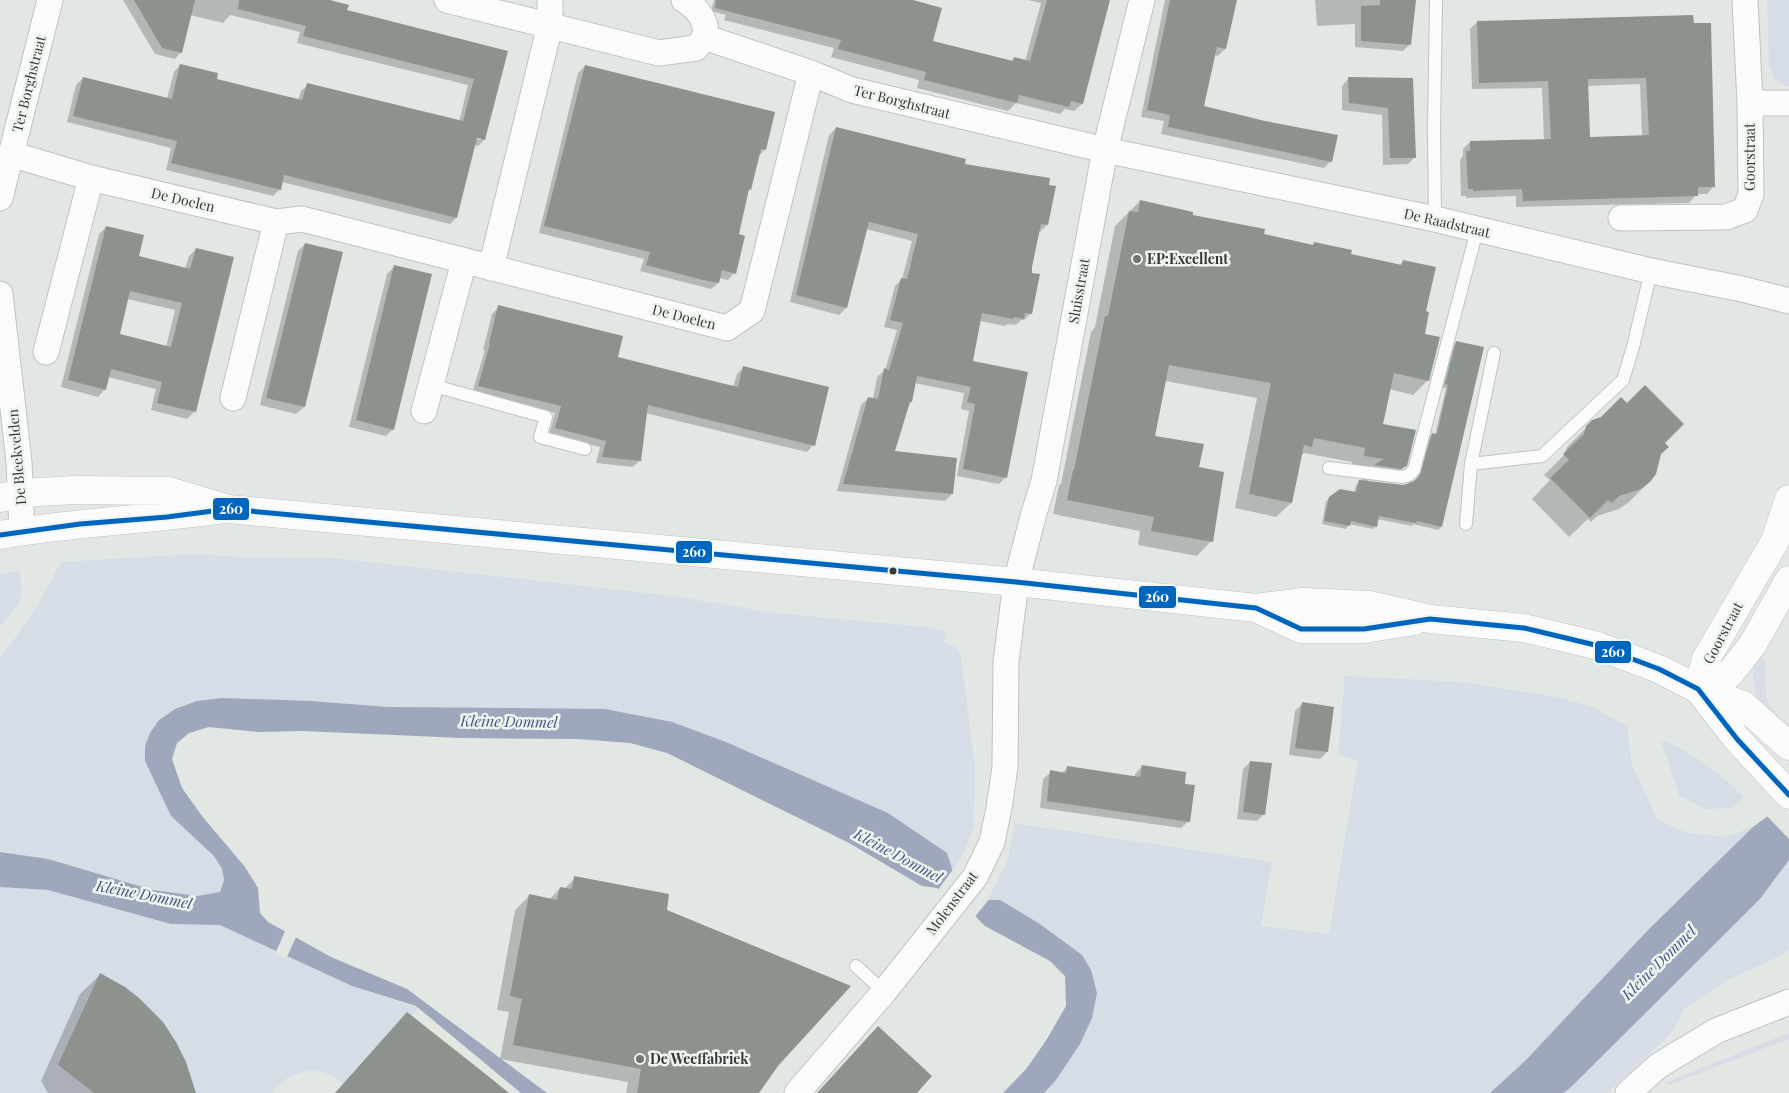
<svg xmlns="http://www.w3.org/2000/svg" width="1789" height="1093" font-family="'Playfair Display',serif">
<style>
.green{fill:#d6dde7}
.water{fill:#9ea7bb}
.pier{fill:#e2e7e3}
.shadow{fill:#0003;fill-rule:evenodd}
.building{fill:#8c938d;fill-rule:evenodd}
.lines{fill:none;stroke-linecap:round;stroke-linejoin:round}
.lane-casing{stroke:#bfc3c0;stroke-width:14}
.street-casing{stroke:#bfc3c0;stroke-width:27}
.secondary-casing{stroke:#bfc3c0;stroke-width:29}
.lane{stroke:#fbfbfb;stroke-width:12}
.street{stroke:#fbfbfb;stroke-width:25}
.secondary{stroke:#fbfbfb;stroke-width:28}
.bus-1-casing{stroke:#eff5ef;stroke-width:9}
.bus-1{stroke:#0065bd;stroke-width:5}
.poi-dot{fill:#727673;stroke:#eff5ef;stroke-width:2}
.bus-dot{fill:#363937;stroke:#eff5ef;stroke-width:2}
.labels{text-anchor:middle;stroke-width:5;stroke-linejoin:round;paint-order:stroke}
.street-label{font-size:14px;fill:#363937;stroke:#eff5ef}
.poi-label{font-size:14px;font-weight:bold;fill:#363937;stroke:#eff5ef;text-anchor:start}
.water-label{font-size:15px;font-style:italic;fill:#455281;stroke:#eff5ef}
.line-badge{stroke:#eff5ef;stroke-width:2}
.badge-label{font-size:14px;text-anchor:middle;font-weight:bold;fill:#fff}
</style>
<rect width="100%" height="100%" fill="#e2e7e3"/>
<path class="green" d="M1767,0H1789V86L1787,87L1774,79L1769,65Z
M195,554L238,557L332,558L673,596L774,613L926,627L946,632L944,642L955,647L961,656L975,768L974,826L965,849L952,872L726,742L311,701L159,720L171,816L214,856L222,869L224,880L220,892L197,896L153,890L48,859L0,852V657L16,637L39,603L61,562Z
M19,571C26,600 19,605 0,626V574Z
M1757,655L1766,662L1765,672L1767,702L1784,724C1777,719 1767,713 1762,706C1752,692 1751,671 1757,655Z
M1345,676L1461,682L1557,697L1593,707L1627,726L1632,765L1658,820L1687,833L1725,837L1753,827L1649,929L1526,1060L1490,1093H1044L1056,1080L1097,993L1091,970L1082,955L1040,924L988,900L1008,859L1015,823L1272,862L1261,926L1329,934L1358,761L1338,754Z
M1661,741C1684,744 1727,780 1744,797L1732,808L1704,809L1679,795Z
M1789,860V949L1778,957L1728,980L1685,1008L1671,1034L1607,1093H1563L1760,899Z
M0,887L48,890L171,924L220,925L352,986L418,1008L347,1089C327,1062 290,1067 272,1093H0Z
M1789,1033V1039L1669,1085L1667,1083L1679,1077Z"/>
<path class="water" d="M222,698L311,701L388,707L605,709L672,722L726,742L888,813L947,853L953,872L987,900H1000L1040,924L1082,955L1091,970L1097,993L1092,1018L1080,1044L1056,1080L1044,1093H1003L1027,1068L1047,1039L1066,1006L1065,976L1050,961L985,926L974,915L937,888L922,886L849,843L667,753L630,743L577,739L462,738L303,731L259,732L209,727L189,733L177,743L172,759L182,788L202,816L245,867L258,888L260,913L268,922L331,957L407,989L547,1093H521L416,1006L352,986L220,925L171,924L48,890L0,887V852L48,859L153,890L197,896L220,892L224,880L222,869L214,856L171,816L145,761V746L150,733L159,720L175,709L197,701Z
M1789,796V860L1760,899L1570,1088L1563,1093H1490L1526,1060L1649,929L1753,827L1768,816Z"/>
<path class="pier" d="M1787,794H1789V839L1766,815Z
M954,868L990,898L974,918L937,891Z
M286,929L297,935L286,959L275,954Z"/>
<path class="shadow" d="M123,0H325L346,11L506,52L484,140L478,146L474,145L456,218L450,224L282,182L279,190L273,196L166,170L171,148L67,122L76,85L83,78L167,99L174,72L180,65L215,80L298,100L301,91L308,85L459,122L468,85L297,43L300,32L230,15L223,23L190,15L181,52L175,59L155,54ZM470,138H481V140Z
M714,0H910L932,42L1010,62L1014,58L1025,61L1041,3L1028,0H1109L1082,104L1074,111L1065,109L1060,114L1016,103L1008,111L917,88L919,80L831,57L834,48L724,20L726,15L711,11Z
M1165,0H1236L1225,49L1218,56L1214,55L1202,107L1331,161L1324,168L1161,134L1164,121L1141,117Z
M1315,0H1414L1410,44L1403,51L1355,47V24L1317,26Z
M1692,16L1714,186L1707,194H1697L1689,203L1516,207V196L1466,198V196H1461L1460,160L1463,156V149L1470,142L1544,140L1542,88L1472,89L1470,29L1477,22ZM1640,84L1642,137L1589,138L1587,86Z
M585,66L765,149L758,157L750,189L747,192L737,235L734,273L728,280L719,278L718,283L711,289L640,271L644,259L539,233L578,73Z
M1349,78L1412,79L1415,157L1408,164L1383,165L1382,115L1342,110V86Z
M836,128L963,165L1047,225L1040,232L1038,231L1031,266V313L1024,320H1021L1016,325L1007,324L1005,326L980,321L972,361L1006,477L999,484L957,476L969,411L961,409L964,393L914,383L911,402L907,405L894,452L952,494L945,501L837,491L861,405L868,398L873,399L877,377L885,370L897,330L884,327L895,286L902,279L912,241L866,229L846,308L839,315L790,302L829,135Z
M1140,201L1263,235L1312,246L1315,243L1350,255L1399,266L1403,261L1425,312L1423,335L1428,380L1413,395L1389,389L1381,425L1406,465L1389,482L1368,480V482L1401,486L1412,484L1417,480L1429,438L1432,435H1435L1446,388H1442L1453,346L1457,342L1441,527L1438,530L1413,524L1412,526L1377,519L1376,526L1373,529L1349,524L1346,529L1322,524L1326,501L1333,495L1354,493L1356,485L1368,473L1350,470L1352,462L1304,453L1300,457L1291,503L1276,517L1235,508L1257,398L1165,381L1154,437L1198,468L1211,541L1197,556L1138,545L1140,531L1053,514L1059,485L1061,484L1091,332L1095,327L1115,226Z
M106,227L137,257L185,269L189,256L196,249L232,258L194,412L187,419L151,410L156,389L108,377L105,389L98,397L61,387L99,234ZM127,299L175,310L166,347L118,335Z
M305,244L342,253L304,407L296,414L260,405L298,251Z
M395,266L393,429L386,436L349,427L387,274Z
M499,307L616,358L733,387L737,374L743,368L813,445L807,452L645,413L640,460L633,467L596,463L600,447L549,434L555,413L472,393L485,350H483L492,314Z
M1587,427L1664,443L1649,482L1629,502L1619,509L1597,516L1591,522L1588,519L1569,537L1532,499L1550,480L1544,475L1564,455L1567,447Z
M1302,704L1327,752L1320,759L1289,755L1295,711Z
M1250,762L1264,814L1257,821L1237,819L1243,769Z
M1142,766L1183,785L1189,821L1181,828L1040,808L1043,779L1051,772L1062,773L1067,768L1134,778L1135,774Z
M575,878L665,911L777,1066L757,1093H626L628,1082L500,1059L509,1012L497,1010L515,910L529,896L549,900L560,888L564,889Z
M100,975L194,1093H48L41,1081L80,994Z"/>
<path class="building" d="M134,0H195L182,53L162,48Z
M239,0H330L349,5L347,10L508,51L485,140L477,138L457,218L284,175L281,190L171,163L177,141L73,116L83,77L172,99L180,64L218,73L217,79L302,100L307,83L463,121L474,79L303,36L306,26L238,9Z
M716,0H913L942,8L933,41L1013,61L1014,57L1030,61L1047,0H1110L1083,104L1071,101L1069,107L1019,95L1017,103L924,80L926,72L838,49L841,40L715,8Z
M1170,0H1237L1226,49L1217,47L1204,106L1265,121L1338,135L1332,162L1168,127L1170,115L1147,110Z
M1380,0H1416L1411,45L1361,41V6L1380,5Z
M1693,15L1694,23H1711L1715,187H1698V196L1523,201L1522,189L1473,191V189H1468L1466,151H1470V141L1551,139L1548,81L1479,83L1477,21ZM1646,78L1649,135L1590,137L1588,79Z
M585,65L775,112L766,150L761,149L751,190L749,189L739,234L745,236L736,274L722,270L719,283L703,280L646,265L650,252L544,226Z
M1348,77L1413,78L1416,158H1390L1388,108L1349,103Z
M836,127L966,159L965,164L1050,178L1049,185L1056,186L1048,225L1041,224L1032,267V273L1040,274L1032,314L1025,313L1024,319L1014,317L1013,319L982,313L973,361L1028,372L1007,478L963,469L975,404L967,402L971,387L917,376L912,402H910L895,451L957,458L953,494L843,484L868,397L878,399L884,368L889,370L903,323L890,320L901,278L907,279L918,234L869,222L847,308L796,295Z
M1140,200L1193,212V215L1265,229L1264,234L1313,245L1314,242L1352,250L1351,254L1402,265L1403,260L1436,267L1426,311L1429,312L1425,334L1440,337L1429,381L1394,373L1383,424L1416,430L1407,466L1401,469L1374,465L1384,459L1364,456L1365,448L1314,438L1312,447L1304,445L1292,503L1249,494L1271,383L1169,365L1155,436L1204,444L1199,467L1224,472L1213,542L1151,531L1154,517L1067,500L1073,470H1074L1105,316H1108L1129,211L1138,212Z
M106,226L144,235L139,256L190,269L196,248L234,257L196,412L157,403L162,382L111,369L106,390L68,380ZM130,291L182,303L171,347L120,334Z
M305,243L343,252L305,407L266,398Z
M394,265L432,274L394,430L356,420Z
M498,305L623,336L618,357L709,380L738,387L743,366L829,387L815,446L648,405L641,461L602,457L606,441L555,428L561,406L478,386L490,344L489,343Z
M1456,341L1484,347L1442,527L1417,521L1416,523L1379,516L1377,527L1351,521L1350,526L1324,521L1329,497L1340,489L1356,492L1359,480L1404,485L1414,481L1420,475L1432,433L1437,434L1448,385L1445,384Z
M1645,385L1684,424L1665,443L1669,447L1661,454L1656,474L1650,482L1641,489L1619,496L1612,503L1608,500L1590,518L1550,478L1569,460L1563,454L1584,434L1586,426L1592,420L1601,417L1621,397L1627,403Z
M1302,702L1334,707L1328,752L1295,748Z
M1250,761L1272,763L1265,815L1243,812Z
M1142,765L1186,772L1185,784L1195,785L1190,822L1047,801L1050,770L1066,773L1067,766L1140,777Z
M574,876L669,894L667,910L851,986L778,1066L759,1093H637L641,1069L513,1045L522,999L510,996L529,894L557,900L560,887L572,889Z
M100,973L125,987L139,998L163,1022L176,1042L186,1062L196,1093H94L58,1065Z
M407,1012L483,1072L509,1093H335Z
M878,1026L932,1076L917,1093H817Z"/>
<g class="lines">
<defs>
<path id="lane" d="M1435,219L1434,129L1436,0
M431,385L546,417L540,437L585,449
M1471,464L1542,456L1623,380L1633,347L1651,271
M1329,468L1402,477L1409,475L1414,470L1477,230
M1466,524L1471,464L1494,353
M856,966L884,992"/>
<path id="street" d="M447,0L659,53L696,48C698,45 703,41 704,38C710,22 696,7 684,0
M704,37L811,73L852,90L1105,150L1435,219L1651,271L1742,289L1789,301
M1750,103H1789
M11,154L91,178L276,222L302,219L727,328L752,311L811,73
M0,198L50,0
M1621,218L1726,217L1745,210L1751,194L1750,103L1745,0
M491,268L550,25V0
M0,294L19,462L22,531
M46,352L91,178
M233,398L276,222
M424,411L464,261
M797,1093L884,992L975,877L992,842L999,808L1005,767L1006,662L1016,582L1034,513L1044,481L1105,150L1142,0
M1628,1093L1658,1066L1716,1031L1789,1002"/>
<path id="secondary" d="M0,498L21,493L74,490L168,491L228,509L1016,582L1256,608L1303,602L1369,605L1430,619L1524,628L1595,645L1659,669L1698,689L1743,705L1789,746
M0,535C72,522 146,520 219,510
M1256,608L1301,629H1364L1414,621
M1698,689L1706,659L1775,541L1789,499
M1698,689L1725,678L1732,671L1753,644L1789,580
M1698,689L1737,739L1789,795"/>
</defs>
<use href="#lane" class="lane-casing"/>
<use href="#street" class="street-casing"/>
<use href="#secondary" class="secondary-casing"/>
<use href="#lane" class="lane"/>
<use href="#street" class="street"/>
<use href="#secondary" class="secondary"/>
<defs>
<path id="bus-1" d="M0,535L80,524L167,517L228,509L1016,582L1256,608L1301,629H1364L1430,619L1524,628L1595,645L1659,669L1698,689L1737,739L1789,795"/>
</defs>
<use href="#bus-1" class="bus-1-casing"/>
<use href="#bus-1" class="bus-1"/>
</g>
<g class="poi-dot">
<circle cx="1137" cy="259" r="5"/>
<circle cx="640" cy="1059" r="5"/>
</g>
<circle class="bus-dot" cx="893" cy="571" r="4.5"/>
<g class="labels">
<g class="street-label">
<text transform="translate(29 84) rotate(-76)" y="5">Ter Borghstraat</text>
<text transform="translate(902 102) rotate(14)" y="5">Ter Borghstraat</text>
<text transform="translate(1750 157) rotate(-90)" y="5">Goorstraat</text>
<text transform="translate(183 200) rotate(13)" y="5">De Doelen</text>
<text transform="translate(1447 223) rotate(13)" y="5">De Raadstraat</text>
<text transform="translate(1079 291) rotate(-80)" y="5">Sluisstraat</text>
<text transform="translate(684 317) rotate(14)" y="5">De Doelen</text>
<text transform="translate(17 457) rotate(-95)" y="5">De Bleekvelden</text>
<text transform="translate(1723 633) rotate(-62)" y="5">Goorstraat</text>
<text transform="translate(952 903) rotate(-53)" y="5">Molenstraat</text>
</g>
<g class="poi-label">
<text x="1147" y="264">EP:Excellent</text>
<text x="650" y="1064">De Weeffabriek</text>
</g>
<g class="water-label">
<text transform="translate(509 722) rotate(1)" y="5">Kleine Dommel</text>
<text transform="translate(898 856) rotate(28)" y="5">Kleine Dommel</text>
<text transform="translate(144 895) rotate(11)" y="5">Kleine Dommel</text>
<text transform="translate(1659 963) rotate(-45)" y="5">Kleine Dommel</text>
</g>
</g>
<g class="line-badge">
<rect x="212" y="497" width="38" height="24" rx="5" fill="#0065bd"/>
<rect x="675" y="540" width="38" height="24" rx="5" fill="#0065bd"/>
<rect x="1138" y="585" width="39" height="24" rx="5" fill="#0065bd"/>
<rect x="1594" y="640" width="38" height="24" rx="5" fill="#0065bd"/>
</g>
<g class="badge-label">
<text x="231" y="514">260</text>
<text x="694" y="557">260</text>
<text x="1157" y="602">260</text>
<text x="1613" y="657">260</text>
</g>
</svg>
